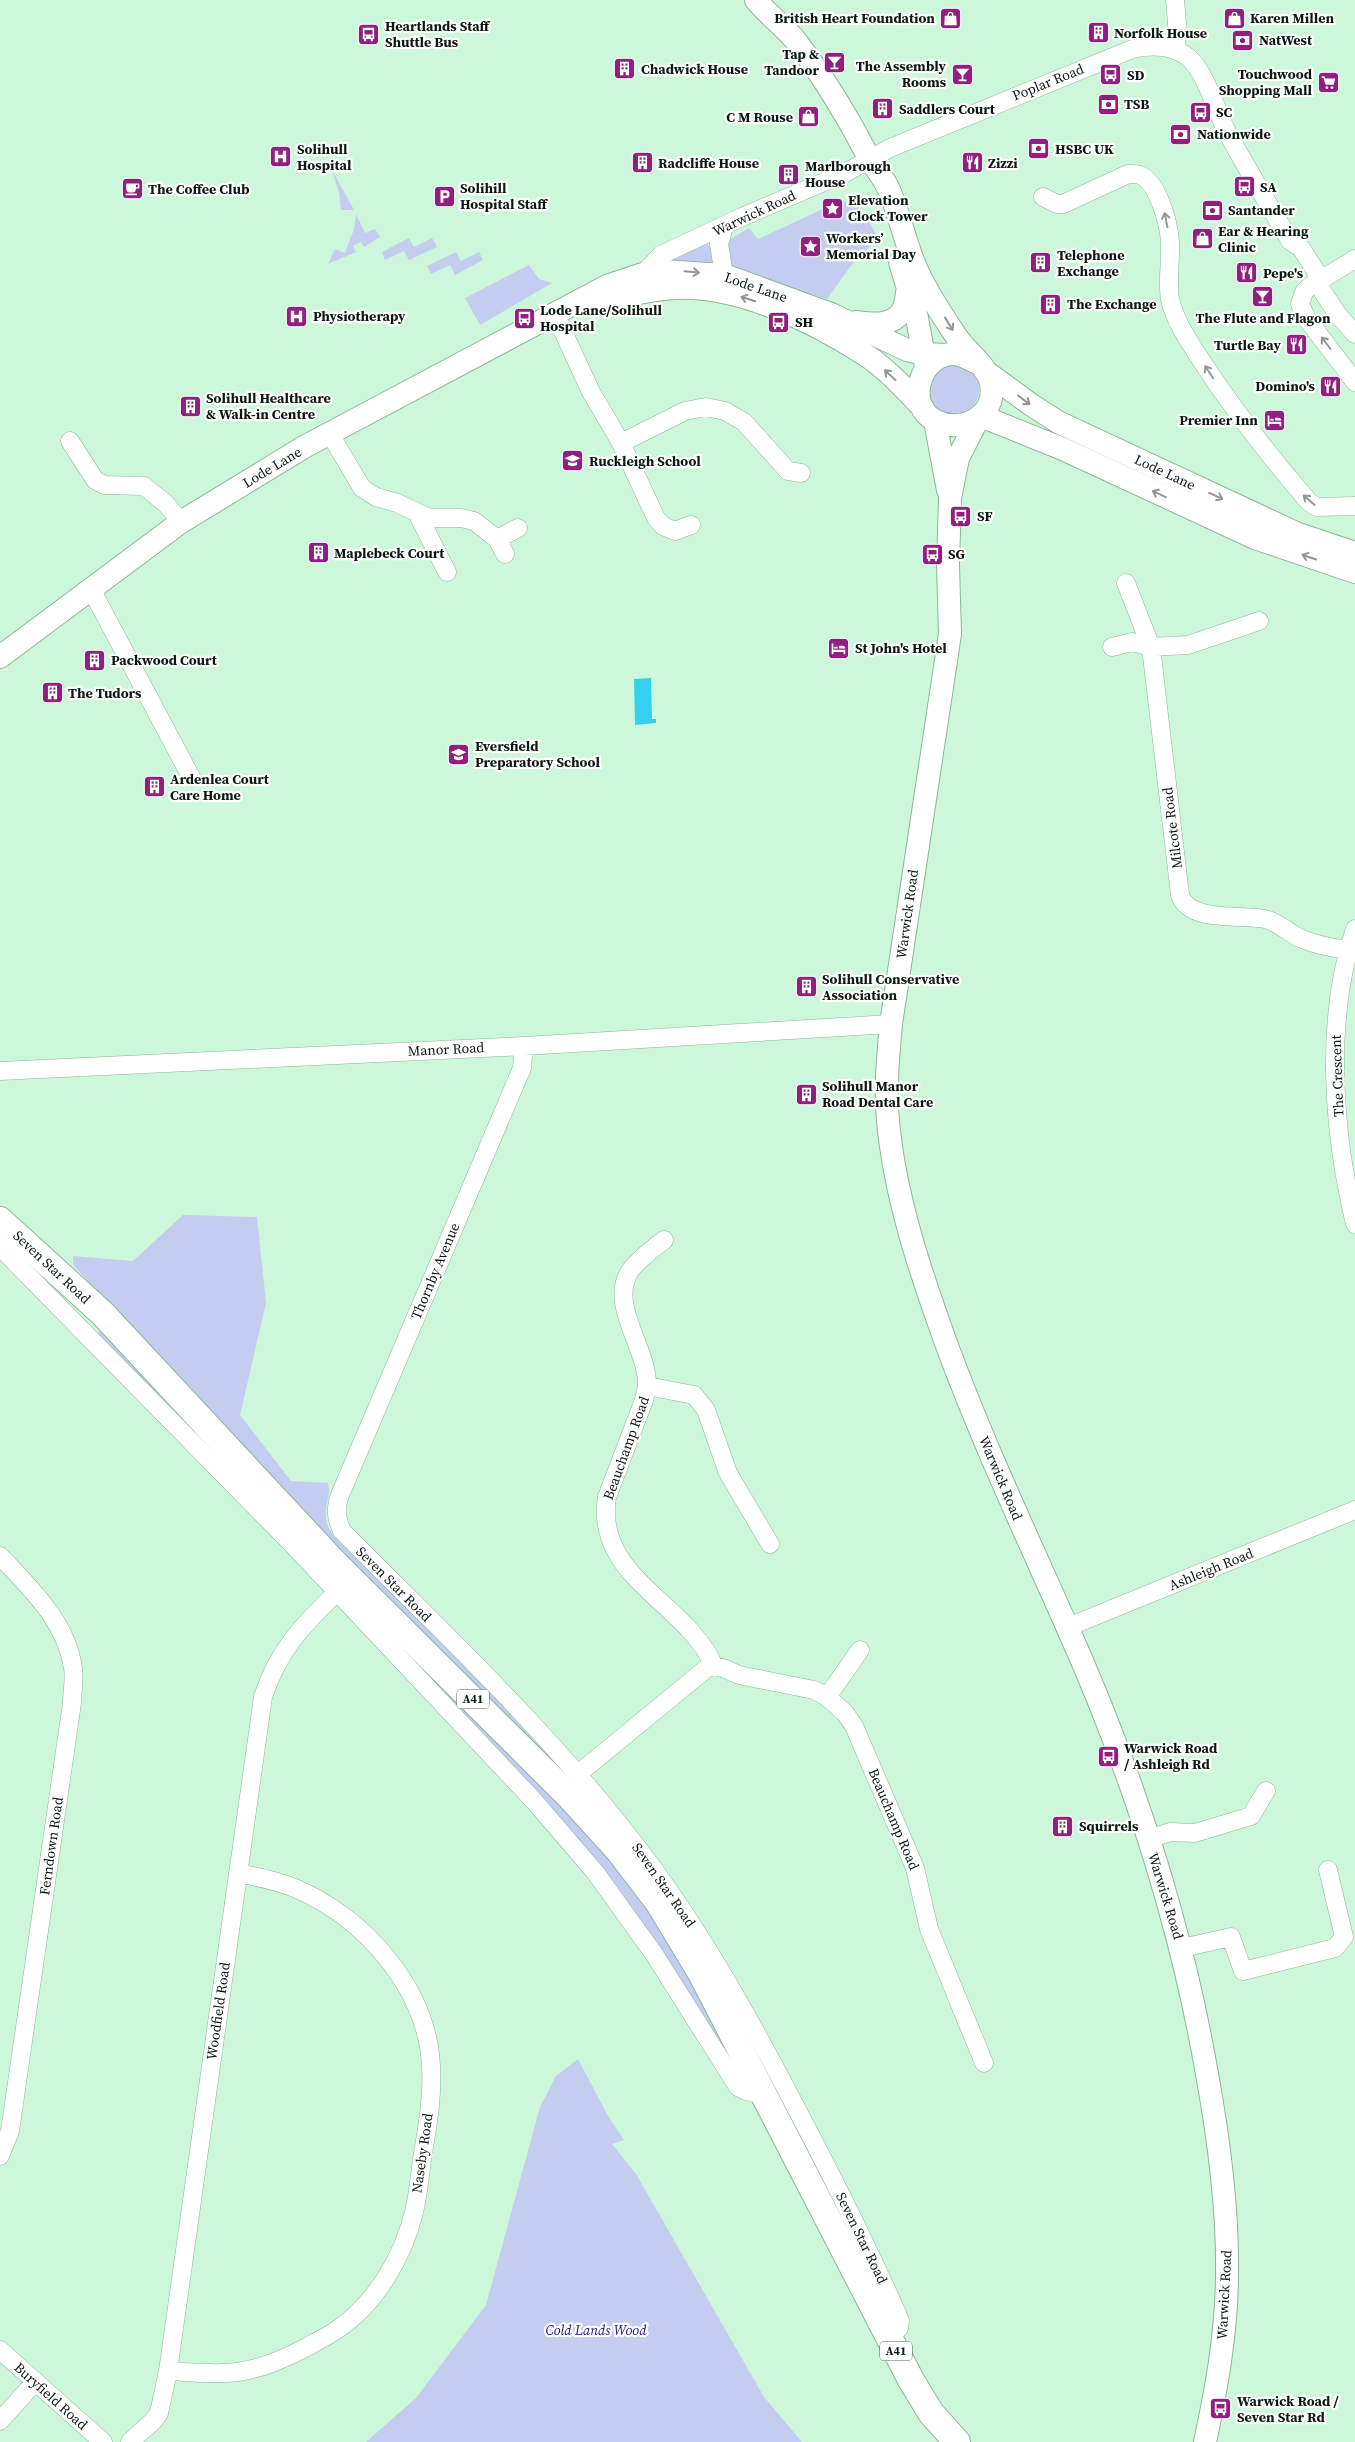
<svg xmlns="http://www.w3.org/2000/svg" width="1355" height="2442" font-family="'Source Serif 4',serif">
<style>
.green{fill:#c4ccef}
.water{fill:#33d0f0}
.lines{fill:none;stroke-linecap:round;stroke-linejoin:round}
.minor-casing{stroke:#8db59a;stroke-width:19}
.major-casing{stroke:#8db59a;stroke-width:24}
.highway-casing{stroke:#8db59a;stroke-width:28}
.minor{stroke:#fff;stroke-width:18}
.major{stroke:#fff;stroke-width:22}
.highway{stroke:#fff;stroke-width:26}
.oneway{stroke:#919893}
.labels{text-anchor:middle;stroke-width:4.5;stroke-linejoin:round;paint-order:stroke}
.shield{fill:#fff;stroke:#545e58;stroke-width:1}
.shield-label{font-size:12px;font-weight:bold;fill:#0a1910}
.poi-label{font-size:14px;font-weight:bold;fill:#0a1910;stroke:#fff;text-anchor:start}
.street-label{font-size:14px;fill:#0a1910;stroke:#fff}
.park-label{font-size:14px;font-style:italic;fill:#271498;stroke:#fff}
</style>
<rect width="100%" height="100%" fill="#cdf7da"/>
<path class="green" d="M332,170L354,210H341L339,193Z
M840,201C863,202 869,221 878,239L855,260L827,299L734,270L727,262V241L749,228L758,239Z
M356,214L365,233L375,229L380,237L364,247L361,242L353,246L356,252L328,264L335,249L345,253L354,229Z
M409,238L414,247L432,238L437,247L409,260L404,251L385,260L382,252Z
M707,244L713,250L714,269L661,264Z
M456,252L461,261L479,252L483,260L455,275L450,265L431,274L427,266Z
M529,265L539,279L552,283L480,325L465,298Z
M929 390a25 25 0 1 1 50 0a25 25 0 1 1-50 0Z
M183,1215L257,1217L266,1303L240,1415L291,1481L328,1483C331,1493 326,1502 326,1513C324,1538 355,1554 372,1567L582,1787L737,2006L892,2316L700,1955L384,1602L205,1405L73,1265V1256L133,1261Z
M103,1327L577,1816L656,1917L744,2080L607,1881L95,1336Z
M578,2059L608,2116L624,2140L612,2144L636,2174L764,2397L802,2442H366L416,2398L486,2305L540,2107L556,2076Z"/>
<path class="water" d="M651,678L652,719H656V723L635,725L634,679Z"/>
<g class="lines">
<defs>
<path id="minor" d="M1175,0L1177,23L1176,50
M1043,197L1057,204H1063L1128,174C1132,174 1137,174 1140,175C1158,182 1169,224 1170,242C1171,260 1167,281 1170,299C1175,322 1190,343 1203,363C1235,412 1271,458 1309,502L1317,507L1355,506
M1355,259L1309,287L1304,292L1300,304L1307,319L1355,382
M643,274L661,255L742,217L845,173L890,148L1135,48C1154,45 1173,45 1189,58C1206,73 1216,111 1227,132C1247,169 1269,205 1290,241L1301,248L1317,273V283L1338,315L1355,334
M724,275L719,244L724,227
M555,314L591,392L621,443L685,411L706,407L725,411L744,422L788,471L801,473
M330,434L362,488L376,497L397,503L429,518H461L474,521L497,539L505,554
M70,441L95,480L104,485L144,486L166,504L181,522
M621,443L656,518L663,526L675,531L691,525
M417,513L447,572
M497,539L518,528
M1126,583L1151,647L1180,895C1189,923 1241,914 1265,919C1278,922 1290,934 1302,939C1317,945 1332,948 1348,950
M90,587L191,777
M1112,647L1132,642L1151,647L1188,645L1259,621
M1355,929C1324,1019 1333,1133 1355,1224
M524,1046L522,1068L340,1495C335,1510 336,1517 342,1531C440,1630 544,1727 630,1838C694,1919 744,2008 792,2100C830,2172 867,2245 900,2320L899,2328L889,2339
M0,1071L524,1046L891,1024
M664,1240C653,1249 638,1259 630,1271C608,1304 648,1349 647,1385C647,1389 645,1395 644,1400L607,1497C594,1577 687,1603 714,1666
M0,1247L292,1544L535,1802L595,1872L654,1954L738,2087L746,2091L764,2094
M647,1386L694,1395L706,1410L728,1473L770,1544
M0,1556C31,1589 66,1621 73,1668C75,1679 72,1692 72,1703L10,2131L0,2156
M1068,1627L1355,1510
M860,1650L827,1697L845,1713L854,1726L915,1868L929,1929L984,2063
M578,1774L707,1668L714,1666L723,1668L739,1675L814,1690L827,1697
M1149,1839L1170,1832L1195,1833L1251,1816L1266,1791
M1182,1948L1231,1937L1243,1971L1335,1948L1344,1937L1328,1870
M0,2350L103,2442
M168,2371C190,2372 214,2375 237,2372C261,2369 283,2359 305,2348C316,2342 328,2336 338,2329C376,2303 403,2257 414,2212C418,2195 420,2176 422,2159C427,2129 433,2097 431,2067C428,1990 366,1919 297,1889C278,1881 258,1877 238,1873
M0,2421L35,2382
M130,2442L153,2421L159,2413L168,2371L263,1697C278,1650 303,1625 337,1592"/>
<path id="major" d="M756,0C768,15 784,26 796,41C816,67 834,95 850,123C857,135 863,148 870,159C877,170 885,180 890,192C902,222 908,256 924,284C933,302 945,319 956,336C966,352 987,364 991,384C997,416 962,434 936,421C903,405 921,352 955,354C963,355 973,361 980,364
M900,262L917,318L926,367
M594,303C621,297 649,289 676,288C738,285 813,321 864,354C886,368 905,389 923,408
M856,322C872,324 893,327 903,310C906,304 907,293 908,286
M985,371L1030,404L1058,422L1298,534L1355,553
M981,416L1063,449L1255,538L1355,572
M978,419L958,458L950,498L948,565L950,634L891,1024C888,1057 885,1088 888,1121C895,1197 920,1271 946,1343C981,1438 1024,1530 1065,1622C1130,1766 1180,1919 1207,2074C1219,2140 1228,2206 1227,2273C1227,2330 1217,2386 1205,2442
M935,421L948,490
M0,657L181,522L304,447L607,286L643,274L662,271L724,275L831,314L907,350L924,354L946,355"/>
<path id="highway" d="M0,1220L103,1314L332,1560L569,1796L619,1851L658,1902L701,1973L911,2380L931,2413L957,2442"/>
</defs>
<use href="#minor" class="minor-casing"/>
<use href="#major" class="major-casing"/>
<use href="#highway" class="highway-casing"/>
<use href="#minor" class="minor"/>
<use href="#major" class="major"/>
<use href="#highway" class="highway"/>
</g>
<defs><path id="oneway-shaft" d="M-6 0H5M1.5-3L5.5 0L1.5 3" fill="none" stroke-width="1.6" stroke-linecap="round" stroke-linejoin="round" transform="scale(1.25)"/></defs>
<g class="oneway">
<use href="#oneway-shaft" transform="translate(1166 220) rotate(-101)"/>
<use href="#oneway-shaft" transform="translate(692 272) rotate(5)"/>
<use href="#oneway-shaft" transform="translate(748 299) rotate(-162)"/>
<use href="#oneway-shaft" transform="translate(949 324) rotate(58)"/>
<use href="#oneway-shaft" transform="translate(1326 343) rotate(-127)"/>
<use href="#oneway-shaft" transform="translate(1209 372) rotate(-123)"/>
<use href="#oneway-shaft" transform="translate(890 375) rotate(-137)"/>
<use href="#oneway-shaft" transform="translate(1024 400) rotate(37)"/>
<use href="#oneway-shaft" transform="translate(1159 494) rotate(-155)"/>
<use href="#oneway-shaft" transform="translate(1216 496) rotate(25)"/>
<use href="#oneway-shaft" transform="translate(1309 500) rotate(-139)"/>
<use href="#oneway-shaft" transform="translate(1309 557) rotate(-161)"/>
</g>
<defs>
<symbol id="shop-square" viewBox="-11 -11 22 22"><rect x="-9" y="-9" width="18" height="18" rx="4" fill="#911f7f" stroke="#fff"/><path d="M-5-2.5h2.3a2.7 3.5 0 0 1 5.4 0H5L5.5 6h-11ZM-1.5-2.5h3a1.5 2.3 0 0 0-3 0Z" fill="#fff"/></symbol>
<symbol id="building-square" viewBox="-11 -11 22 22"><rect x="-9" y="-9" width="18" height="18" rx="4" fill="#911f7f" stroke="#fff"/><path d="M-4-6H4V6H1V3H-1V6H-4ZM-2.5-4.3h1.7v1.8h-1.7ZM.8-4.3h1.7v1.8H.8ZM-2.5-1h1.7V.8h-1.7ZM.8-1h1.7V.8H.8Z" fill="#fff"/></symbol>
<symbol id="bus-square" viewBox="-11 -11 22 22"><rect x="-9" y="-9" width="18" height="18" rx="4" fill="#911f7f" stroke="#fff"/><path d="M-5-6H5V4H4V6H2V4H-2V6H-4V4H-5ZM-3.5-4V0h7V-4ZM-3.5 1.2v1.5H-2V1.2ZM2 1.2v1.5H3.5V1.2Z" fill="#fff"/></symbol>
<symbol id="bank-square" viewBox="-11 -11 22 22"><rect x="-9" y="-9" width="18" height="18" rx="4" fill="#911f7f" stroke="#fff"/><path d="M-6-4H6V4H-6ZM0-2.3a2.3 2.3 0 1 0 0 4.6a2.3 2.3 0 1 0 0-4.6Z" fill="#fff"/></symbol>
<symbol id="bar-square" viewBox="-11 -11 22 22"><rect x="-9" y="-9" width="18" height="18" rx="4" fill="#911f7f" stroke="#fff"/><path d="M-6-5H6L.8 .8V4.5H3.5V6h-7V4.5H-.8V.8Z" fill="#fff"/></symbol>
<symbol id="supermarket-square" viewBox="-11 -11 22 22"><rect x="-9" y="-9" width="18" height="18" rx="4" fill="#911f7f" stroke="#fff"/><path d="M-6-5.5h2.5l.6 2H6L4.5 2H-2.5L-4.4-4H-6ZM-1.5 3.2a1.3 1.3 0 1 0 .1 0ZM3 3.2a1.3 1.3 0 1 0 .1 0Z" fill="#fff"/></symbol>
<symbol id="hospital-square" viewBox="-11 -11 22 22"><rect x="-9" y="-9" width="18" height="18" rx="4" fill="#911f7f" stroke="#fff"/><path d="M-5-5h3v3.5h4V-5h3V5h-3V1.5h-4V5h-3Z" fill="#fff"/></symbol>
<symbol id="restaurant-square" viewBox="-11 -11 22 22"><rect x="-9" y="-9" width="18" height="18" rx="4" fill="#911f7f" stroke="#fff"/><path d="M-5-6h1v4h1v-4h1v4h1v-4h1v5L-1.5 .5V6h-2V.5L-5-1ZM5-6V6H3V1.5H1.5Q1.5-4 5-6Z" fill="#fff"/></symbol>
<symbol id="cafe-square" viewBox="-11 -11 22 22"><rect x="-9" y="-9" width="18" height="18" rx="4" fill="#911f7f" stroke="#fff"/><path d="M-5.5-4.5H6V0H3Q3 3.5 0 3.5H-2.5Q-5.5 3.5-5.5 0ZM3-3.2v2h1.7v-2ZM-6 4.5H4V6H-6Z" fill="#fff"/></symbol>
<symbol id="parking-square" viewBox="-11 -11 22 22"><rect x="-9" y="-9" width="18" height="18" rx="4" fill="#911f7f" stroke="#fff"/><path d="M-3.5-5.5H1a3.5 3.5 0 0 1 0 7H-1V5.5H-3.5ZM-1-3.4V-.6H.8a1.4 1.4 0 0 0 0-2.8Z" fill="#fff"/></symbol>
<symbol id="sight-square" viewBox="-11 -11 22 22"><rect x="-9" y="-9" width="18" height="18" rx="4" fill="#911f7f" stroke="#fff"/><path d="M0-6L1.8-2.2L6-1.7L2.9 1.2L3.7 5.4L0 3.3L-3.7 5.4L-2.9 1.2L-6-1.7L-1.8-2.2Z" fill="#fff"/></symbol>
<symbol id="hotel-square" viewBox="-11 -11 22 22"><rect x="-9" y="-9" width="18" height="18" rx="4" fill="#911f7f" stroke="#fff"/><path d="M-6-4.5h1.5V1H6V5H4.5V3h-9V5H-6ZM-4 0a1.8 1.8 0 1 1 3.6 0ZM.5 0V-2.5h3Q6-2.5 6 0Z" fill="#fff"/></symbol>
<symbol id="school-square" viewBox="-11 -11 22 22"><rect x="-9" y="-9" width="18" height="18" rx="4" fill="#911f7f" stroke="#fff"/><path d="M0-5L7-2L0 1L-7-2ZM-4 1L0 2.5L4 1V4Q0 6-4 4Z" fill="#fff"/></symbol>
</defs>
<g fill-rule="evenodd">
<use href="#shop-square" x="938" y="6" width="25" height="25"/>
<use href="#shop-square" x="1222" y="6" width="25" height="25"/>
<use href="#building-square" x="1086" y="20" width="25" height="25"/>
<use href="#bus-square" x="356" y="22" width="25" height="25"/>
<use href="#bank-square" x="1230" y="28" width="25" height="25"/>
<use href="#bar-square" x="822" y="50" width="25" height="25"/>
<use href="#building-square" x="612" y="56" width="25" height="25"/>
<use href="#bar-square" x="950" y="62" width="25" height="25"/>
<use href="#bus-square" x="1098" y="62" width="25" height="25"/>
<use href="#supermarket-square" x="1316" y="70" width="25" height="25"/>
<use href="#bank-square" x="1096" y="92" width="25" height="25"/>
<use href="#building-square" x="870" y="96" width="25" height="25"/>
<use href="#bus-square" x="1188" y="100" width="25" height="25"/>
<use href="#shop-square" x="796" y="104" width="25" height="25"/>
<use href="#bank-square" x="1168" y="122" width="25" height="25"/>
<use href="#bank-square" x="1026" y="136" width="25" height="25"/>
<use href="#hospital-square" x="268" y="144" width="25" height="25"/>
<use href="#building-square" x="630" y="150" width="25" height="25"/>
<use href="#restaurant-square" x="960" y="150" width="25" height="25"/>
<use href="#building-square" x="776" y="162" width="25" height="25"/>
<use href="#bus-square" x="1232" y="174" width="25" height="25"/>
<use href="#cafe-square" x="120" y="176" width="25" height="25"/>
<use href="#parking-square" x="432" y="184" width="25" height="25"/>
<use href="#sight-square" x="820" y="196" width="25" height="25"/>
<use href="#bank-square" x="1200" y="198" width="25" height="25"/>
<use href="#shop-square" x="1190" y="226" width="25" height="25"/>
<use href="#sight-square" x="798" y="234" width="25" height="25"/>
<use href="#building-square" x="1028" y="250" width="25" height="25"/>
<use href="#restaurant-square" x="1234" y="260" width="25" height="25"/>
<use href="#bar-square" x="1250" y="284" width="25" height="25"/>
<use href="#building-square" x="1038" y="292" width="25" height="25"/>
<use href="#hospital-square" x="284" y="304" width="25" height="25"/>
<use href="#bus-square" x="512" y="306" width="25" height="25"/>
<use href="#bus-square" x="766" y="310" width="25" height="25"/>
<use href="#restaurant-square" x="1284" y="332" width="25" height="25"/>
<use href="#restaurant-square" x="1318" y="374" width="25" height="25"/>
<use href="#building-square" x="178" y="394" width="25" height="25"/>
<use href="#hotel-square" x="1262" y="408" width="25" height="25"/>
<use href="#school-square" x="560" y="448" width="25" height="25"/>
<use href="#bus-square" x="948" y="504" width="25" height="25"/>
<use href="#building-square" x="306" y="540" width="25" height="25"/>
<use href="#bus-square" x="920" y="542" width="25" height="25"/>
<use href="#hotel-square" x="826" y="636" width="25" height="25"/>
<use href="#building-square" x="82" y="648" width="25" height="25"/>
<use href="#building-square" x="40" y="680" width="25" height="25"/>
<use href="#school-square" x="446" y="742" width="25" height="25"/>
<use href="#building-square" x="142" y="774" width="25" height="25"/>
<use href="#building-square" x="794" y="974" width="25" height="25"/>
<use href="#building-square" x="794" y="1082" width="25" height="25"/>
<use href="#bus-square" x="1096" y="1744" width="25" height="25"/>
<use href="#building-square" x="1050" y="1814" width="25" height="25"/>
<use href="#bus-square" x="1208" y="2396" width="25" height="25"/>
</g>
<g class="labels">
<g class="shield">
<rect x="457" y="1689.5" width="32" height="19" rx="4"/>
<rect x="880" y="2341.5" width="32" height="19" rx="4"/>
</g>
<g class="shield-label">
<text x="473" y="1703">A41</text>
<text x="896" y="2355">A41</text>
</g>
<g class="poi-label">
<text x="935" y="23" text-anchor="end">British Heart Foundation</text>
<text x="1250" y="23">Karen Millen</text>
<text x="385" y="31">Heartlands Staff<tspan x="385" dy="16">Shuttle Bus</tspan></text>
<text x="1114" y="38">Norfolk House</text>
<text x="1259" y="45">NatWest</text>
<text x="819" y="59" text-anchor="end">Tap &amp;<tspan x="819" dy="16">Tandoor</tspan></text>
<text x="946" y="71" text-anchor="end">The Assembly<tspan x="946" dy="16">Rooms</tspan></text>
<text x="641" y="74">Chadwick House</text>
<text x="1312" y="79" text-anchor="end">Touchwood<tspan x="1312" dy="16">Shopping Mall</tspan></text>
<text x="1127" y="80">SD</text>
<text x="1124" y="109">TSB</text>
<text x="899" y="114">Saddlers Court</text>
<text x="1216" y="117">SC</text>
<text x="793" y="122" text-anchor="end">C M Rouse</text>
<text x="1197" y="139">Nationwide</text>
<text x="297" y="154">Solihull<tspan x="297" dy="16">Hospital</tspan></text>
<text x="1055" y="154">HSBC UK</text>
<text x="658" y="168">Radcliffe House</text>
<text x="988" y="168">Zizzi</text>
<text x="805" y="171">Marlborough<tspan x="805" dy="16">House</tspan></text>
<text x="1260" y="192">SA</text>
<text x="460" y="193">Solihill<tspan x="460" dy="16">Hospital Staff</tspan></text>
<text x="148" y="194">The Coffee Club</text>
<text x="848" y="205">Elevation<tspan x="848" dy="16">Clock Tower</tspan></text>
<text x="1228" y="215">Santander</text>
<text x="1218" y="236">Ear &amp; Hearing<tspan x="1218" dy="16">Clinic</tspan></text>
<text x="826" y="243">Workers’<tspan x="826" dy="16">Memorial Day</tspan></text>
<text x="1057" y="260">Telephone<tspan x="1057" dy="16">Exchange</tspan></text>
<text x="1263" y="278">Pepe's</text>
<text x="1067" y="309">The Exchange</text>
<text x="540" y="315">Lode Lane/Solihull<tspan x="540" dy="16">Hospital</tspan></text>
<text x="313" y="321">Physiotherapy</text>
<text x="1263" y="323" text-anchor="middle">The Flute and Flagon</text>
<text x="795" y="327">SH</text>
<text x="1281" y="350" text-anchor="end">Turtle Bay</text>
<text x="1315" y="391" text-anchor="end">Domino's</text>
<text x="206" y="403">Solihull Healthcare<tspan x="206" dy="16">&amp; Walk-in Centre</tspan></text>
<text x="1258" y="425" text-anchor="end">Premier Inn</text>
<text x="589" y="466">Ruckleigh School</text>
<text x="977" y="521">SF</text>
<text x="334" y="558">Maplebeck Court</text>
<text x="948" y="559">SG</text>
<text x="855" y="653">St John's Hotel</text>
<text x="111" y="665">Packwood Court</text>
<text x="68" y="698">The Tudors</text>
<text x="475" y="751">Eversfield<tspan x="475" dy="16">Preparatory School</tspan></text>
<text x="170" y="784">Ardenlea Court<tspan x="170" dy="16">Care Home</tspan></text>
<text x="822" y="984">Solihull Conservative<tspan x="822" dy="16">Association</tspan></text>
<text x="822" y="1091">Solihull Manor<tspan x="822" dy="16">Road Dental Care</tspan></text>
<text x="1124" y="1753">Warwick Road<tspan x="1124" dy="16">/ Ashleigh Rd</tspan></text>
<text x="1079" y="1831">Squirrels</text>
<text x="1237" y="2406">Warwick Road /<tspan x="1237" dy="16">Seven Star Rd</tspan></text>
</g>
<g class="street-label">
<text transform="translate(1048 82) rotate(-22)" y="5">Poplar Road</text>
<text transform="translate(754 213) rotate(-25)" y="5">Warwick Road</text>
<text transform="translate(756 287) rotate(19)" y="5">Lode Lane</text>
<text transform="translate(272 467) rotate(-31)" y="5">Lode Lane</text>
<text transform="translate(1165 472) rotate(25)" y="5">Lode Lane</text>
<text transform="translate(1172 828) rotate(-97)" y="5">Milcote Road</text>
<text transform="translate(907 914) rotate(-82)" y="5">Warwick Road</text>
<text transform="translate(446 1049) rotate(-3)" y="5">Manor Road</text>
<text transform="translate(1337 1076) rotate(-92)" y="5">The Crescent</text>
<text transform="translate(52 1267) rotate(43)" y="5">Seven Star Road</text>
<text transform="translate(435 1271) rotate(-67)" y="5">Thornby Avenue</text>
<text transform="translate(626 1448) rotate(-70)" y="5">Beauchamp Road</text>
<text transform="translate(1001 1478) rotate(67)" y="5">Warwick Road</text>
<text transform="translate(1211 1569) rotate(-22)" y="5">Ashleigh Road</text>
<text transform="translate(394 1584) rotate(45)" y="5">Seven Star Road</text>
<text transform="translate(894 1819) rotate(67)" y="5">Beauchamp Road</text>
<text transform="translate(51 1846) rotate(-82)" y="5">Ferndown Road</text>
<text transform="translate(664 1885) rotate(55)" y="5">Seven Star Road</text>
<text transform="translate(1166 1896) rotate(73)" y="5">Warwick Road</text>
<text transform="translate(218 2011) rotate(-82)" y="5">Woodfield Road</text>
<text transform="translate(422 2153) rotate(-82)" y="5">Naseby Road</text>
<text transform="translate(862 2238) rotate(64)" y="5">Seven Star Road</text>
<text transform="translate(1224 2295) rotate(-87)" y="5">Warwick Road</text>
<text transform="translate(51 2396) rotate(42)" y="5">Buryfield Road</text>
</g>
<g class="park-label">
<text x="596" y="2335">Cold Lands Wood</text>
</g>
</g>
</svg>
